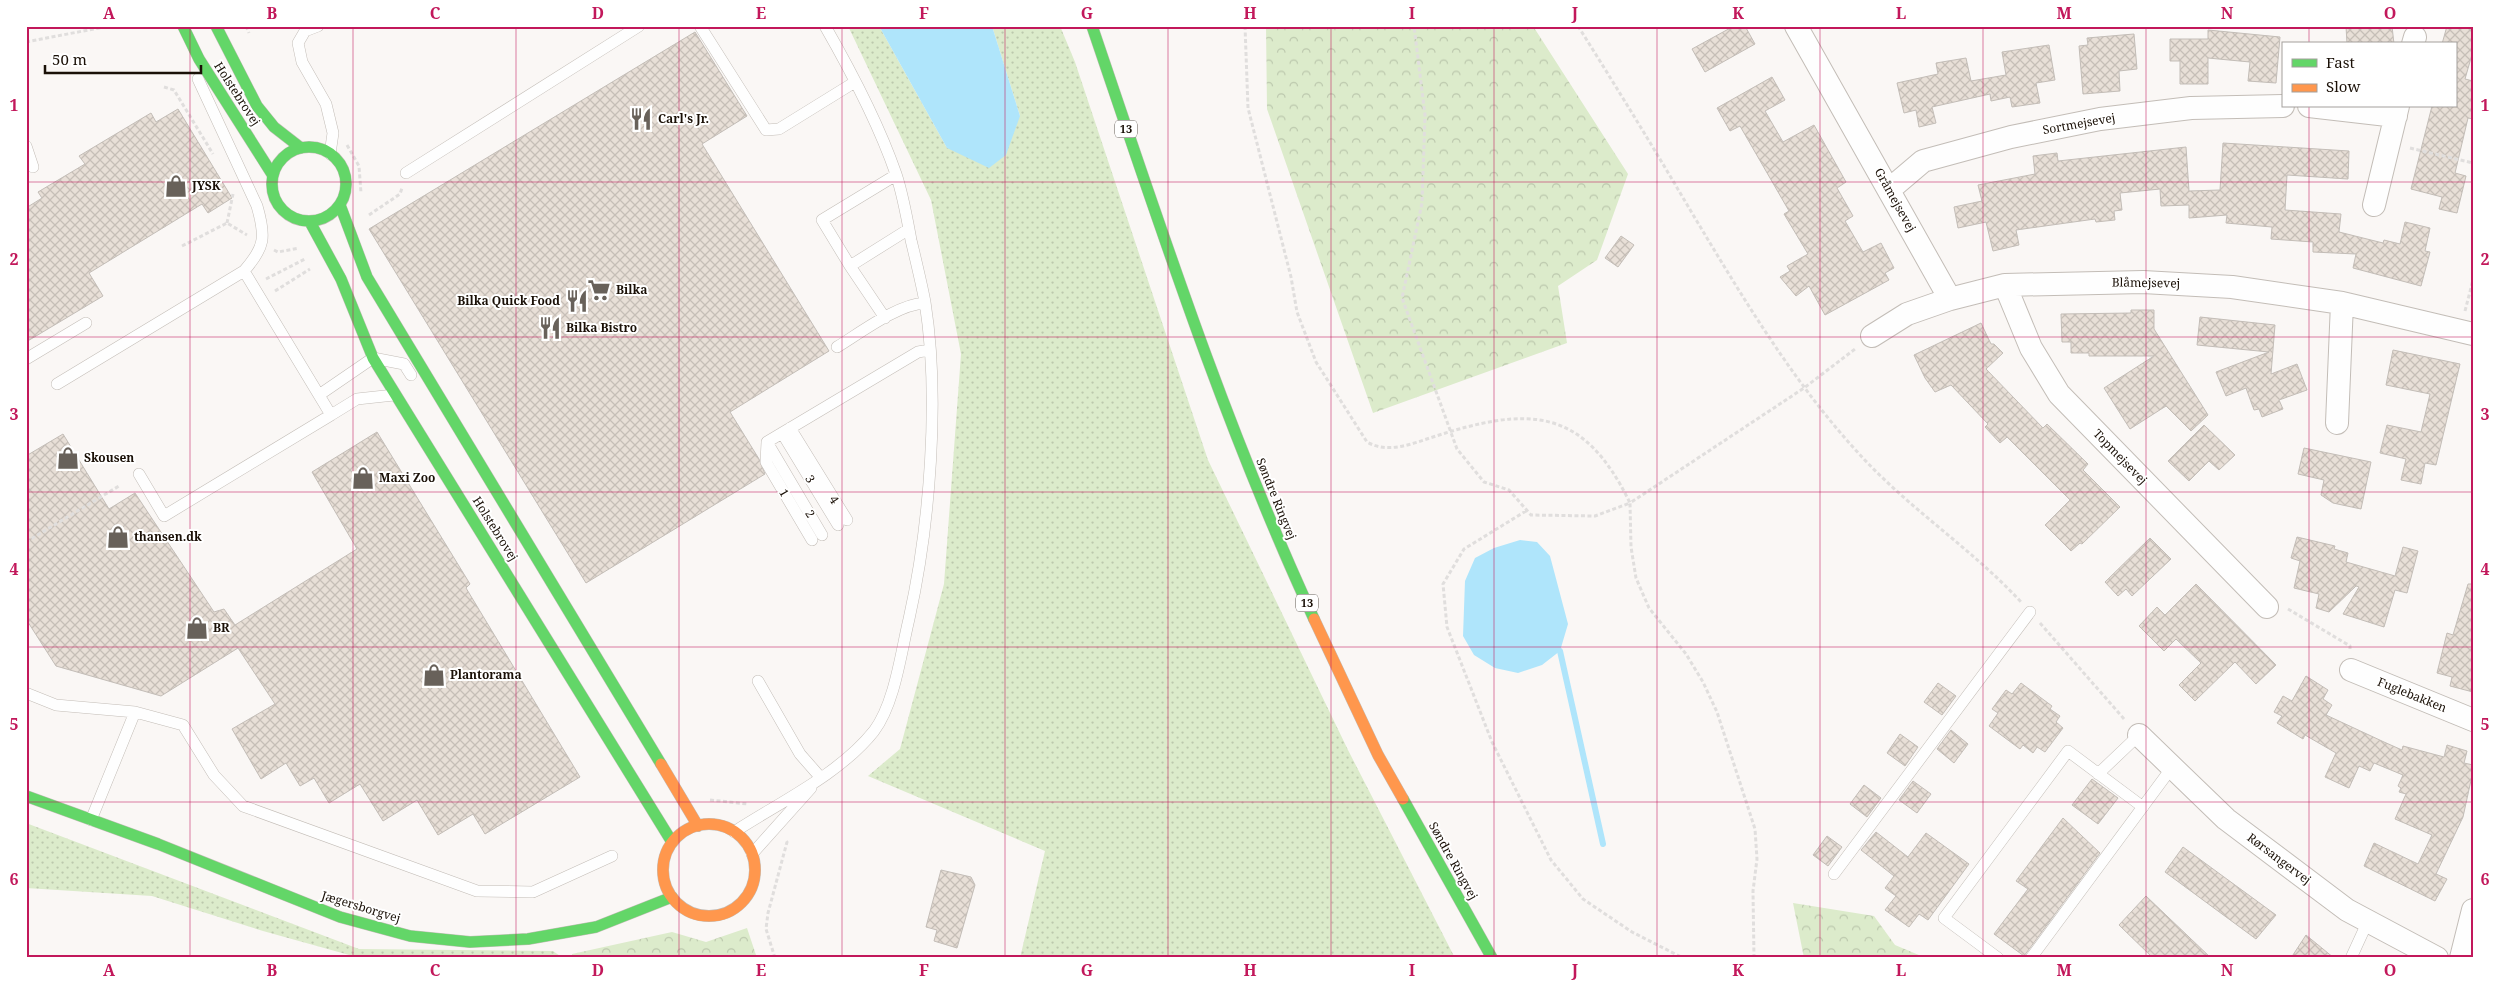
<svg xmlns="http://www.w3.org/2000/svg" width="2499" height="984" font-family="'Noto Serif',serif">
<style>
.green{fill:url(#green-dots)}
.forest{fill:url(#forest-crowns)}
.water{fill:#afe5fb}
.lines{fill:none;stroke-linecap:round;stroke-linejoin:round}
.stream{stroke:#afe5fb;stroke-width:6}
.building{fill:url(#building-cross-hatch);stroke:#c3bdb7}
.lane-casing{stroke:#c3bdb7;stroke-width:12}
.street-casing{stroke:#c3bdb7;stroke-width:24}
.fast-casing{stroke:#c3bdb7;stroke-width:12}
.slow-casing{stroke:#c3bdb7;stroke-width:12}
.path{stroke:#e0dedd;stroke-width:3;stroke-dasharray:4 2.5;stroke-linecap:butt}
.lane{stroke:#fefefe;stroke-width:11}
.street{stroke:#fefefe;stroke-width:22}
.fast{stroke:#63d668;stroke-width:11}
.slow{stroke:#ff974d;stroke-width:11}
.grid{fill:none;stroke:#c2185b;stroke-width:1;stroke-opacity:0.55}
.labels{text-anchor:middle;stroke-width:4;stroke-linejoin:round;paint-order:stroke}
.shield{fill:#fff;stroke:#5f5851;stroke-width:1}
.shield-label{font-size:11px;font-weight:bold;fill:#1a1007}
.street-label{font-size:12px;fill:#1a1007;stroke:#fff}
.poi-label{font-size:12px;font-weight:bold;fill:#1a1007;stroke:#fff;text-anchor:start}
.neatline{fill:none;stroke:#c2185b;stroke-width:2}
.grid-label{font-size:16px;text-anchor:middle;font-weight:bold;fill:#c2185b}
</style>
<defs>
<pattern id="green-dots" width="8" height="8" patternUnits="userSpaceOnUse" patternTransform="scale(1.25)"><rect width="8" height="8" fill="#dcebcb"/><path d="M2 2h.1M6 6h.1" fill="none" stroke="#bcc8ad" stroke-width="1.8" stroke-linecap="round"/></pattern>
<pattern id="forest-crowns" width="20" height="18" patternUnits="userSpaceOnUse" patternTransform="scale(1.25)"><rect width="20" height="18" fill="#dcebcb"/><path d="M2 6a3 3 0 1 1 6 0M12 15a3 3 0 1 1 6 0" fill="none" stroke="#bcc8ad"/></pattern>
<pattern id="building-cross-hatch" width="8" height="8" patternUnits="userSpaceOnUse" patternTransform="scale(1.25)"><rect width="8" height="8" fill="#e8dfd7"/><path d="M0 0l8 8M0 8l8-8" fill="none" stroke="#c6beb7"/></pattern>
</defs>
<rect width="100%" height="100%" fill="#faf7f5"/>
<path class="green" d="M848,26H879L947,148L1020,116L992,26H1060L1075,62L1208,460L1348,750L1455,958H1020L1045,851L868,776L900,749L944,584L961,354L931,200Z
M26,823L359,949L553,951L563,958H360L263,931L152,896L26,888Z"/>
<path class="forest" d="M1266,26H1533L1628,174L1597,260L1558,286L1567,343L1373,413L1267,109Z
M1793,903L1874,916L1895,945L1926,958H1804Z
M747,928L757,958H572V954L672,932L706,942Z"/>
<path class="water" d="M879,26H992L1020,116L1006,155L989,168L947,148Z
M1520,540L1537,542L1550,556L1568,624L1560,651L1542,665L1518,673L1495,668L1474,655L1463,636L1465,581L1475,558L1494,548Z"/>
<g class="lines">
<path class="stream" d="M1560,651L1603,844"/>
</g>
<path class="building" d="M1734,26H1745L1755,44L1705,72L1692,49Z
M2346,26H2392L2394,44H2347Z
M2447,26H2473V51L2465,79L2473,81V119L2468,118L2455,173L2466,176L2457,213L2439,209L2442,197L2411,189L2432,106H2455V44H2442Z
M2208,30L2280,37L2276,83L2248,81L2250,62L2208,58V84H2180V61H2170V39H2208Z
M695,32L747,116L702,144L829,351L730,412L759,459L765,474L586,583L369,229Z
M2134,34L2137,69L2119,71L2120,91L2083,94L2079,46L2088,45L2087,38Z
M2049,45L2055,80L2036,83L2040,103L2012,107L2010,97L1991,101L1990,94L1932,107L1936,123L1919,127L1916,110L1904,113L1897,83L1938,74L1936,63L1966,58L1971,81L2006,75L2002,52Z
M1772,77L1785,100L1765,111L1783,142L1814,125L1846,182L1837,188L1853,216L1845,221L1863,252L1881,243L1894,268L1885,273L1889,280L1825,315L1809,286L1796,296L1780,277L1790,271L1787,266L1808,254L1784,214L1789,211L1740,126L1730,131L1717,108Z
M178,109L232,198L208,213L202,204L89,273L103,296L26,342V208L42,198L38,192L85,164L79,156L151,113L156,122Z
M2223,143L2349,151L2348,179L2287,175L2285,210L2341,214L2339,232L2383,243L2384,240L2400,244L2405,222L2430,228L2425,251L2430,252L2421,286L2353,268L2356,254L2313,252V242L2271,239L2272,227L2226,223L2227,215L2189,218V205L2161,206L2160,189L2120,193L2122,210L2114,211L2115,220L2096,222L2095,219L2016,230L2019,245L1993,251L1986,222L1958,228L1954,207L1982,201L1978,185L2035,174L2033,156L2057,153L2058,161L2186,147L2189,191L2220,190Z
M1621,236L1634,245L1618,267L1605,258Z
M2131,310H2154V329L2208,415L2191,431L2166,406L2130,429L2104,388L2154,356H2089V353H2071V342H2062L2061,314L2131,313Z
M2200,317L2275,325L2271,374L2297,364L2307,390L2279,400L2283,409L2262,417L2259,409L2254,410L2246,388L2226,396L2216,372L2269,352L2197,345Z
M1981,323L1991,344H1994L2003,353L1986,369L2043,428L2047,424L2088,464L2083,470L2120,507L2082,544L2080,543L2071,551L2045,525L2070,500L2007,437L2000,443L1985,427L1988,424L1951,385L1935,392L1925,378L1914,355Z
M2393,350L2460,364L2436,465L2425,463L2421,484L2401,480L2406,459L2380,453L2387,425L2421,432L2430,394L2386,385Z
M2204,425L2235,455L2219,470L2209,461L2189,481L2168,461Z
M377,432L470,584L466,588L580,777L485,834L473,814L438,835L417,800L383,821L360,784L329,803L314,778L300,786L286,763L261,779L232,729L275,704L238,648L161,696L56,666L26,619V456L63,434L109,509L135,493L214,612L224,609L235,625L357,549L312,472Z
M2304,448L2371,462L2361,509L2333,503L2321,495L2324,480L2298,474Z
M2297,537L2335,546L2334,549L2348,553L2346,562L2395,576L2403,547L2418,551L2407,593L2395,590L2384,627L2343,614L2359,587L2356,586L2329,612L2316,608L2319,594L2294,588L2300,561L2291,558Z
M2150,538L2171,559L2132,596L2126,589L2118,596L2105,582Z
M2196,584L2276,665L2256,684L2235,662L2195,701L2179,685L2201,663L2176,639L2164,651L2139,626L2157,607L2165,615Z
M2468,584H2473V692L2450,686L2452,677L2437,673L2447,633L2453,635Z
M2306,676L2328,690L2323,699L2332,705L2326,715L2384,742L2402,750L2403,746L2444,757L2447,745L2467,751L2464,763L2473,765V771L2463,817L2436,874L2447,879L2435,901L2364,866L2374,843L2418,864L2432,835L2395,819L2406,794L2399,792L2401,788L2398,786L2403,775L2374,763L2370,771L2359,766L2349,788L2325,777L2336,753L2305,735L2303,739L2277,723L2282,716L2274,712L2283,696L2292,701Z
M1938,683L1956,696L1942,715L1924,702Z
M2021,683L2052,706L2050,709L2060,716L2056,722L2063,728L2045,752L2037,747L2033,753L2023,745L2020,749L1989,726L1998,713L1992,709L2006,690L2012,694Z
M1951,730L1968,744L1954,763L1937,749Z
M1900,734L1918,747L1905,766L1887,753Z
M2092,779L2118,798L2098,824L2072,805Z
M1913,781L1931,794L1917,813L1899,800Z
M1864,785L1881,798L1867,817L1850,804Z
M2063,818L2100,853L2024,956L1994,934L2028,889L2016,881Z
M1876,832L1908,857L1926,833L1969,864L1928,920L1919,914L1909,927L1885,910L1896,896L1885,888L1894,876L1861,850Z
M1827,836L1842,847L1828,866L1813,855Z
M2183,847L2276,915L2256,939L2165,872Z
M941,870L971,877L975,885L957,948L934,941L937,930L926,927Z
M2146,896L2211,958H2153L2119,925Z
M2306,935L2334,958H2291Z"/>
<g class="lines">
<defs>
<path id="lane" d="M318,26L305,31L298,43L302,62L326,104L333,133L330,154
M700,26L766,130L779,129L855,82
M26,146L33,167
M406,173L639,26
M896,175L822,220L850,266L909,229
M850,266L885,318
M837,347C860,333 898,304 925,303
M26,359L86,323
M57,384L244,271C265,247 266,237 257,206L198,79
M319,395L373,358L404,364L411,375
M331,415L357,399L394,395
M790,428L847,520
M782,433L838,525
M767,442L918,352L929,350
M767,442L766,462L812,540
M767,442L822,535
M139,474L164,516L331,415L244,271
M758,681L800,754L821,778
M26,693L56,705L135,712L183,725L214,775L243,806L477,891L533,892L612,856
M2098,774L2139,735
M91,820L135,712
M734,832C780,802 840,774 874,731C895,703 901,652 909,619C930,525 940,397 925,302C921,281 916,261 911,240C907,218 903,195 896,174C878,122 852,73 825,26
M752,854L811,788
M1834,874L2030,612
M1998,958L1944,918L2068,751L2143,807
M2031,958L2173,766
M2351,958L2368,921"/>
<path id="street" d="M1796,26L1950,299L1907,314L1872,336
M2413,44L2415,37
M2309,106L2396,116
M1890,189L1923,161L2011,137L2100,119L2191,108L2283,106
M2374,205L2398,106
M2005,285L2031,348L2059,394L2267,607
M1950,299L2005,285L2143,282L2232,287L2342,303L2473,334
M2337,423L2342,303
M2351,670L2473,720
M2139,735L2226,819L2347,910L2437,958
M2461,958L2473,910"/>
<path id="fast" d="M183,26L199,59L272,174
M216,26L257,106L274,127L301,148
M1092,26C1160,226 1225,427 1314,619
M272 184a37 37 0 1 1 74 0a37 37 0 1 1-74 0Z
M340,205L367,277L661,764
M310,222L341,279L373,358L672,842
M26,796L158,844L340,917L410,936L470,942L528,939L596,927L672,897
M1403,799L1492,958"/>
<path id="slow" d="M1314,619L1378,755L1403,799
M661,764L698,826
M663 870a46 46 0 1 1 92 0a46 46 0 1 1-92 0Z"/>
</defs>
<use href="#lane" class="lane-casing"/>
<use href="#street" class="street-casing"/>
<use href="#fast" class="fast-casing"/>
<use href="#slow" class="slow-casing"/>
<path class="path" d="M246,26L249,33
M1245,26L1248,108L1291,277L1297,312L1316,362L1367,442C1388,454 1411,444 1433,437C1528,406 1583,406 1630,503L1595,516L1531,515L1509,490L1484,482L1457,449L1402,298L1422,203L1425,115L1414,26
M1578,26C1617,88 1655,150 1692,213C1743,298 1794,384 1862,457C1911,510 1972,549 2021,602
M26,42L109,26
M164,87L174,90L213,154
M347,145L359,166L361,193
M2410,148L2473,163
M369,215L400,194L402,188
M227,223L233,194
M182,246L227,223L247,235
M274,250L278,252L299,248
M266,279L305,259
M275,291L310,269
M2465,311L2473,280
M1526,511L1464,549L1443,584L1447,627L1492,742L1551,860L1583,899L1632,932L1683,958
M26,542L119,486
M2288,609L2350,646V649
M2040,623L2125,720
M710,800L748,804
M775,958L766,929L768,913L787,842L785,840
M1754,958L1753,891L1757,859L1755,829L1717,712L1703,682L1686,654L1649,608L1636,578L1631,547L1630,503L1804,388L1855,349"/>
<use href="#lane" class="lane"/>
<use href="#street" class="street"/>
<use href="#fast" class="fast"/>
<use href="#slow" class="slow"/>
</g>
<path class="grid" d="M190,26V958M353,26V958M516,26V958M679,26V958M842,26V958M1005,26V958M1168,26V958M1331,26V958M1494,26V958M1657,26V958M1820,26V958M1983,26V958M2146,26V958M2309,26V44M2309,106V958M26,182H2473M26,337H2473M26,492H2473M26,647H2473M26,802H2473"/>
<defs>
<symbol id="restaurant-bare" viewBox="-9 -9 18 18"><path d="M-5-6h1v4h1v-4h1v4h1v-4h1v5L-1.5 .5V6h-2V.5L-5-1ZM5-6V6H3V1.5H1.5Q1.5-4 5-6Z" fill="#68615a" stroke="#fff" stroke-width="2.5" paint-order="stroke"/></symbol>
<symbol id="shop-bare" viewBox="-9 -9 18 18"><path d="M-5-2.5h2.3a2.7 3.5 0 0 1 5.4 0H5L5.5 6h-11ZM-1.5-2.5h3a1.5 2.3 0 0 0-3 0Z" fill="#68615a" stroke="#fff" stroke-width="2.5" paint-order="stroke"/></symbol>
<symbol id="supermarket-bare" viewBox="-9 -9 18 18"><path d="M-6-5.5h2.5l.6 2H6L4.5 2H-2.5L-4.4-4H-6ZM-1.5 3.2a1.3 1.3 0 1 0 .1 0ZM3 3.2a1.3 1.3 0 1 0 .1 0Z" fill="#68615a" stroke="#fff" stroke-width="2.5" paint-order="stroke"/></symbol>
</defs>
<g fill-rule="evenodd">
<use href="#restaurant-bare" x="625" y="103" width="32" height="32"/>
<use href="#shop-bare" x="160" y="170" width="32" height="32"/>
<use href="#supermarket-bare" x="583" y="274" width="32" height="32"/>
<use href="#restaurant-bare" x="561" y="285" width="32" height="32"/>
<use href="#restaurant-bare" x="534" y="312" width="32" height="32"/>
<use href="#shop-bare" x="52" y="442" width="32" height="32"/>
<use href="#shop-bare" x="347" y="462" width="32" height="32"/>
<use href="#shop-bare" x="102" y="521" width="32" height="32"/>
<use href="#shop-bare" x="181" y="612" width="32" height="32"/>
<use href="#shop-bare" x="418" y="659" width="32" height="32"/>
</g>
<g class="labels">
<g class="shield">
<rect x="1115" y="120.5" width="22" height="17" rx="4"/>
<rect x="1296" y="594.5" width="22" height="17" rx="4"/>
</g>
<g class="shield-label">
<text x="1126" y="133">13</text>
<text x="1307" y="607">13</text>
</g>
<g class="street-label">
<text transform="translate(237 94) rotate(57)" y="4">Holstebrovej</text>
<text transform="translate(2079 124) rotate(-10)" y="4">Sortmejsevej</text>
<text transform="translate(1895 200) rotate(61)" y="4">Gråmejsevej</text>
<text transform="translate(2146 283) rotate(1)" y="4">Blåmejsevej</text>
<text transform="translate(2120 457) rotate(46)" y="4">Topmejsevej</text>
<text transform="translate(810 479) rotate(59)" y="4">3</text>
<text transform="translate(784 493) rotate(60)" y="4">1</text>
<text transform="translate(1276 499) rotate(68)" y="4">Søndre Ringvej</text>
<text transform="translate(834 500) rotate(57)" y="4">4</text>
<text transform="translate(810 514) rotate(60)" y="4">2</text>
<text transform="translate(495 529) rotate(58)" y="4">Holstebrovej</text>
<text transform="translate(2412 695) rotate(22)" y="4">Fuglebakken</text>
<text transform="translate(2279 859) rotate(37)" y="4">Rørsangervej</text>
<text transform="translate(1453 861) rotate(61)" y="4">Søndre Ringvej</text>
<text transform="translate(361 907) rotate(17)" y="4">Jægersborgvej</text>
</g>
<g class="poi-label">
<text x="658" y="123">Carl's Jr.</text>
<text x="192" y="190">JYSK</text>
<text x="616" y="294">Bilka</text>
<text x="560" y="305" text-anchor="end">Bilka Quick Food</text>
<text x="566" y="332">Bilka Bistro</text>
<text x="84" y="462">Skousen</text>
<text x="379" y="482">Maxi Zoo</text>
<text x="134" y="541">thansen.dk</text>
<text x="213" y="632">BR</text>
<text x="450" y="679">Plantorama</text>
</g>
</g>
<rect width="2499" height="984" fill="none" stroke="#ffffff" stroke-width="55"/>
<rect x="2282" y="42" width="175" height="65" fill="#ffffff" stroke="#a39f9c"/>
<rect x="2292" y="59" width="25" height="8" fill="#63d668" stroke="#a39f9c"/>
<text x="2326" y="68" font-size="15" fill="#1a1007">Fast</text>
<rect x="2292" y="84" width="25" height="8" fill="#ff974d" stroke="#a39f9c"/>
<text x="2326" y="92" font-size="15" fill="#1a1007">Slow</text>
<path d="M45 65v8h156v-8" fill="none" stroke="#1a1007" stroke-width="2.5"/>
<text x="52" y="65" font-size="15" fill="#1a1007" stroke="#ffffff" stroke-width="4" paint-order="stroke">50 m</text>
<rect x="28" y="28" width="2444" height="928" class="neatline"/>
<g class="grid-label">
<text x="109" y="19">A</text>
<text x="272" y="19">B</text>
<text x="435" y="19">C</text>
<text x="598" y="19">D</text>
<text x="761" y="19">E</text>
<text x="924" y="19">F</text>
<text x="1087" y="19">G</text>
<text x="1250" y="19">H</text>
<text x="1412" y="19">I</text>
<text x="1575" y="19">J</text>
<text x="1738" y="19">K</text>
<text x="1901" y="19">L</text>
<text x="2064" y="19">M</text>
<text x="2227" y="19">N</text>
<text x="2390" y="19">O</text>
<text x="14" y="111">1</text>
<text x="2485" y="111">1</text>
<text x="14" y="265">2</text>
<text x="2485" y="265">2</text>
<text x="14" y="420">3</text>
<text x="2485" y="420">3</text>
<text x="14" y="575">4</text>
<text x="2485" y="575">4</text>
<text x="14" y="730">5</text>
<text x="2485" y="730">5</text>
<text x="14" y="885">6</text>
<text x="2485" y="885">6</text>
<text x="109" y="976">A</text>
<text x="272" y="976">B</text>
<text x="435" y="976">C</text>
<text x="598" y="976">D</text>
<text x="761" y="976">E</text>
<text x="924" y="976">F</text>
<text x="1087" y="976">G</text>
<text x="1250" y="976">H</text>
<text x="1412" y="976">I</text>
<text x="1575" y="976">J</text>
<text x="1738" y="976">K</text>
<text x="1901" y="976">L</text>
<text x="2064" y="976">M</text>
<text x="2227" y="976">N</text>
<text x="2390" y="976">O</text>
</g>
</svg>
